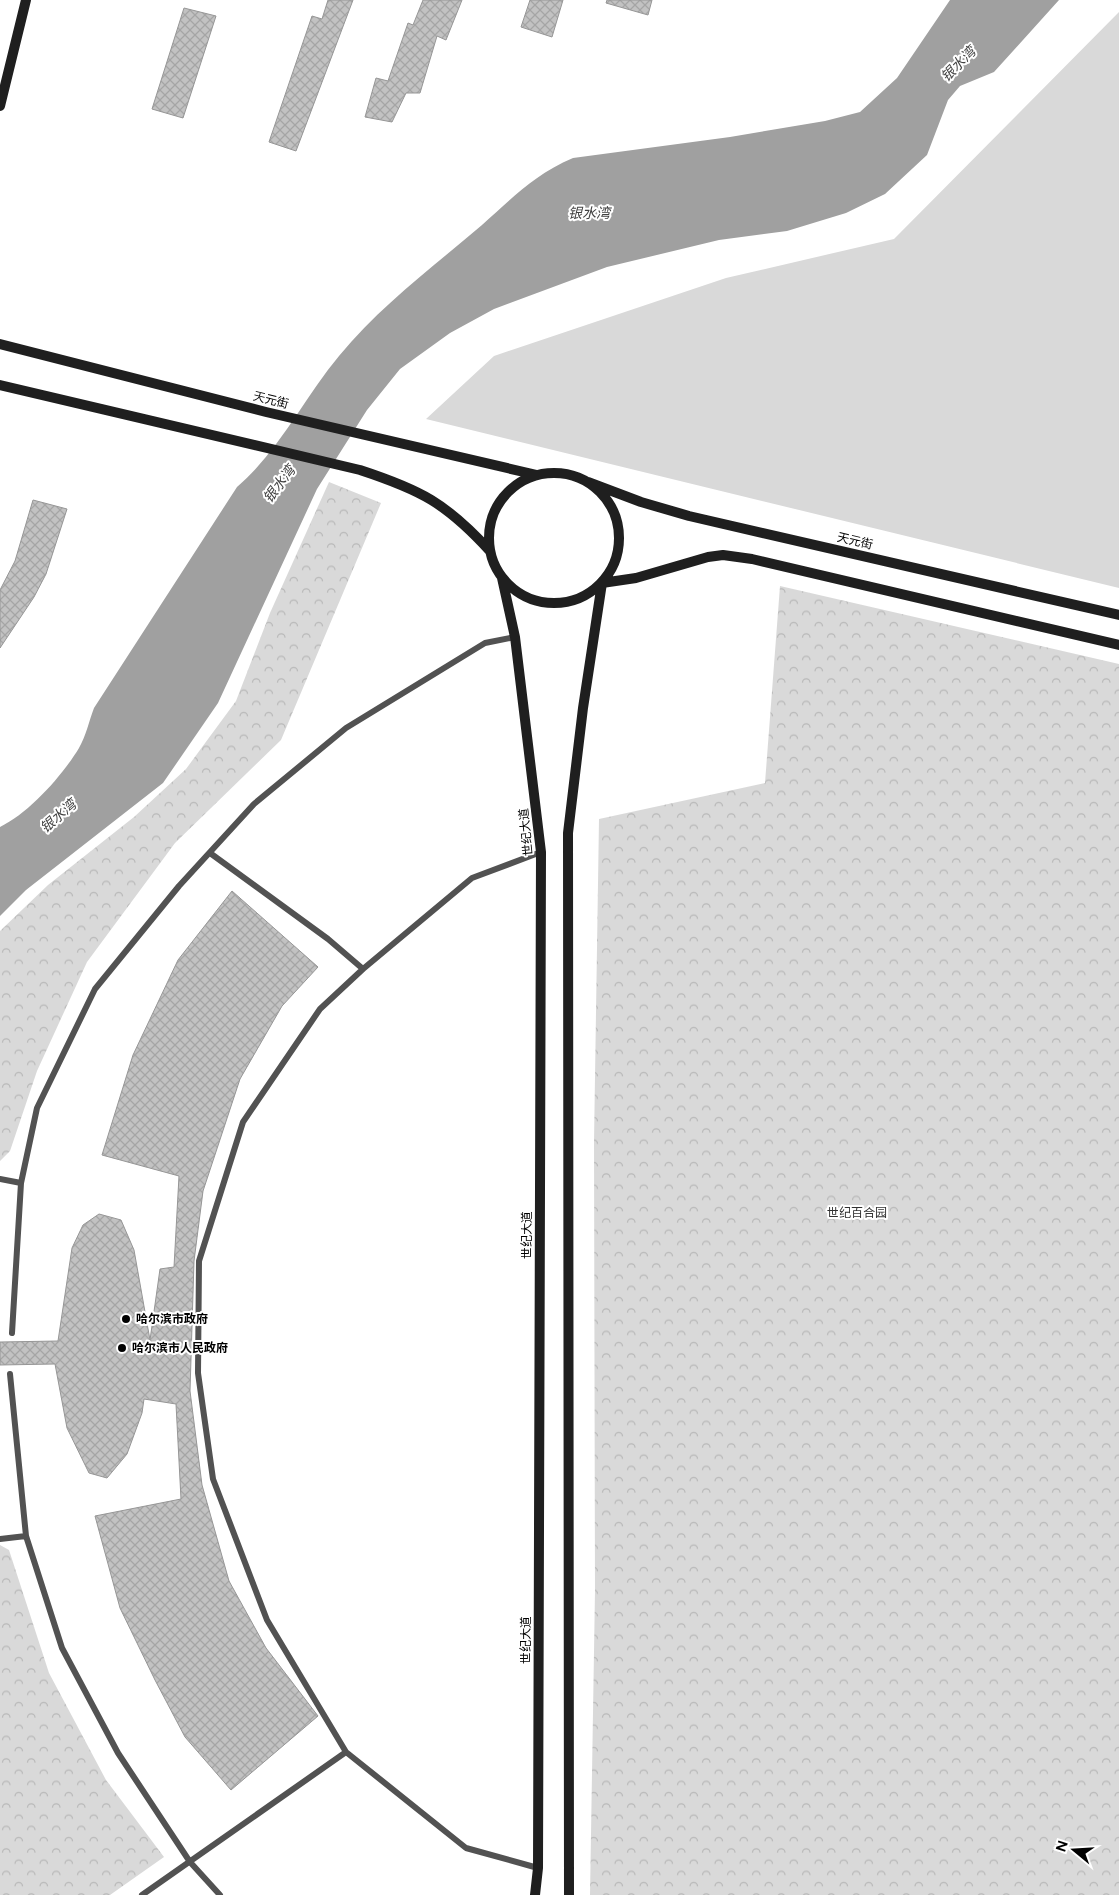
<svg xmlns="http://www.w3.org/2000/svg" width="1119" height="1895" font-family="Figtree,'Noto Sans SC',sans-serif">
<style>
.green{fill:#d9d9d9}
.forest{fill:url(#forest-crowns)}
.water{fill:#a0a0a0}
.building{fill:url(#building-cross-hatch);stroke:#969696}
.lines{fill:none;stroke-linecap:round;stroke-linejoin:round}
.lane{stroke:#525252;stroke-width:6}
.secondary{stroke:#1f1f1f;stroke-width:10}
.poi-dot{fill:#000;stroke:#fff;stroke-width:2}
.labels{text-anchor:middle;stroke-width:4;stroke-linejoin:round;paint-order:stroke}
.street-label{font-size:12px;fill:#000;stroke:#fff}
.park-label{font-size:12px;fill:#303030;stroke:#fff}
.poi-label{font-size:12px;font-weight:bold;fill:#000;stroke:#fff;text-anchor:start}
.water-label{font-size:14px;font-style:italic;fill:#414141;stroke:#fff}
</style>
<defs>
<pattern id="forest-crowns" width="20" height="18" patternUnits="userSpaceOnUse" patternTransform="scale(1.25)"><rect width="20" height="18" fill="#d9d9d9"/><path d="M2 6a3 3 0 1 1 6 0M12 15a3 3 0 1 1 6 0" fill="none" stroke="#b8b8b8"/></pattern>
<pattern id="building-cross-hatch" width="8" height="8" patternUnits="userSpaceOnUse" patternTransform="scale(1.25)"><rect width="8" height="8" fill="#c2c2c2"/><path d="M0 0l8 8M0 8l8-8" fill="none" stroke="#a5a5a5"/></pattern>
</defs>
<rect width="100%" height="100%" fill="#fff"/>
<path class="green" d="M1119,12V588L426,419L494,356L726,278L894,239Z"/>
<path class="forest" d="M329,482L381,503L281,740L175,843L87,962L37,1071L10,1151L0,1161V931L48,885L134,817L186,769L236,701L270,613Z
M780,586L1119,664V1895H590L595,1591L594,1142L599,819L765,783Z
M0,1545L9,1550L49,1673L106,1780L164,1857L110,1895H0Z"/>
<path class="water" d="M950,0H1059L994,72L960,86L948,100L927,155L885,194L846,213L787,231L719,240L607,267L494,309L450,333L400,369L367,410L317,489L218,703L163,783L26,890L0,916V827C29,813 62,776 79,748C86,736 89,721 94,708L237,487C279,451 304,398 339,356C381,305 433,267 482,225C513,198 533,175 573,158L730,137L825,121L860,112L897,78Z"/>
<path class="building" d="M328,0H353L296,151L269,142L312,16L322,19Z
M423,0H462L446,40L437,36L420,93H406L392,122L365,117L376,78L388,81L408,23L413,25Z
M530,0H563L552,37L521,27Z
M607,0H652L648,15L606,3Z
M184,8L216,16L183,118L152,109Z
M33,500L67,509L46,574L34,597L0,648V590L15,561Z
M232,891L318,967L282,1006L240,1079L203,1191L194,1261L190,1391L202,1485L229,1581L266,1648L318,1716L231,1790L185,1737L155,1680L120,1608L95,1516L181,1499L176,1404L144,1399L142,1413L127,1454L107,1478L89,1473L67,1428L55,1364L0,1365V1342L58,1341L72,1248L83,1225L99,1214L121,1220L134,1250L150,1340L160,1269L174,1267L179,1176L102,1155L133,1055L178,960Z"/>
<g class="lines">
<path class="lane" d="M210,853L328,939L363,969
M0,1179L21,1183
M12,1333L21,1183L37,1108L95,989L179,886L254,804L346,728L485,643L515,637
M10,1374L26,1536L62,1648L118,1753L190,1862L220,1895
M0,1539L26,1536
M538,1868L466,1848L346,1752L267,1620L213,1479L198,1373L199,1261L243,1122L320,1009L363,969L472,878L541,852
M142,1895L346,1752"/>
<path class="secondary" d="M0,106L26,0
M0,344L266,412L537,475
M0,385L360,470C421,490 446,503 490,551
M489 538a65 65 0 1 1 130 0a65 65 0 1 1-130 0Z
M588,482L641,502L689,516L1119,615
M502,578L515,637L541,852L538,1868L535,1895
M569,1895L568,833L583,708L602,583L636,578L708,557L723,555L752,559L1119,645"/>
</g>
<g class="poi-dot">
<circle cx="126" cy="1319" r="5"/>
<circle cx="122" cy="1348" r="5"/>
</g>
<g class="labels">
<g class="street-label">
<text transform="translate(271 400) rotate(14)" y="4">天元街</text>
<text transform="translate(855 541) rotate(13)" y="4">天元街</text>
<text transform="translate(526 832) rotate(-96)" y="4">世纪大道</text>
<text transform="translate(527 1235) rotate(-90)" y="4">世纪大道</text>
<text transform="translate(526 1640) rotate(-90)" y="4">世纪大道</text>
</g>
<g class="park-label">
<text x="857" y="1217">世纪百合园</text>
</g>
<g class="poi-label">
<text x="136" y="1323">哈尔滨市政府</text>
<text x="132" y="1352">哈尔滨市人民政府</text>
</g>
<g class="water-label">
<text transform="translate(958 64) rotate(-45)" y="5">银水湾</text>
<text x="589" y="218">银水湾</text>
<text transform="translate(279 484) rotate(-53)" y="5">银水湾</text>
<text transform="translate(58 816) rotate(-41)" y="5">银水湾</text>
</g>
</g>
<g transform="translate(1074 1850) rotate(288)" stroke="#ffffff" stroke-width="4" paint-order="stroke">
<path d="M0-4L9 19L0 12L-9 19Z" fill="#000000"/>
<text y="-8" font-size="14" font-weight="bold" text-anchor="middle" fill="#000000">N</text>
</g>
</svg>
